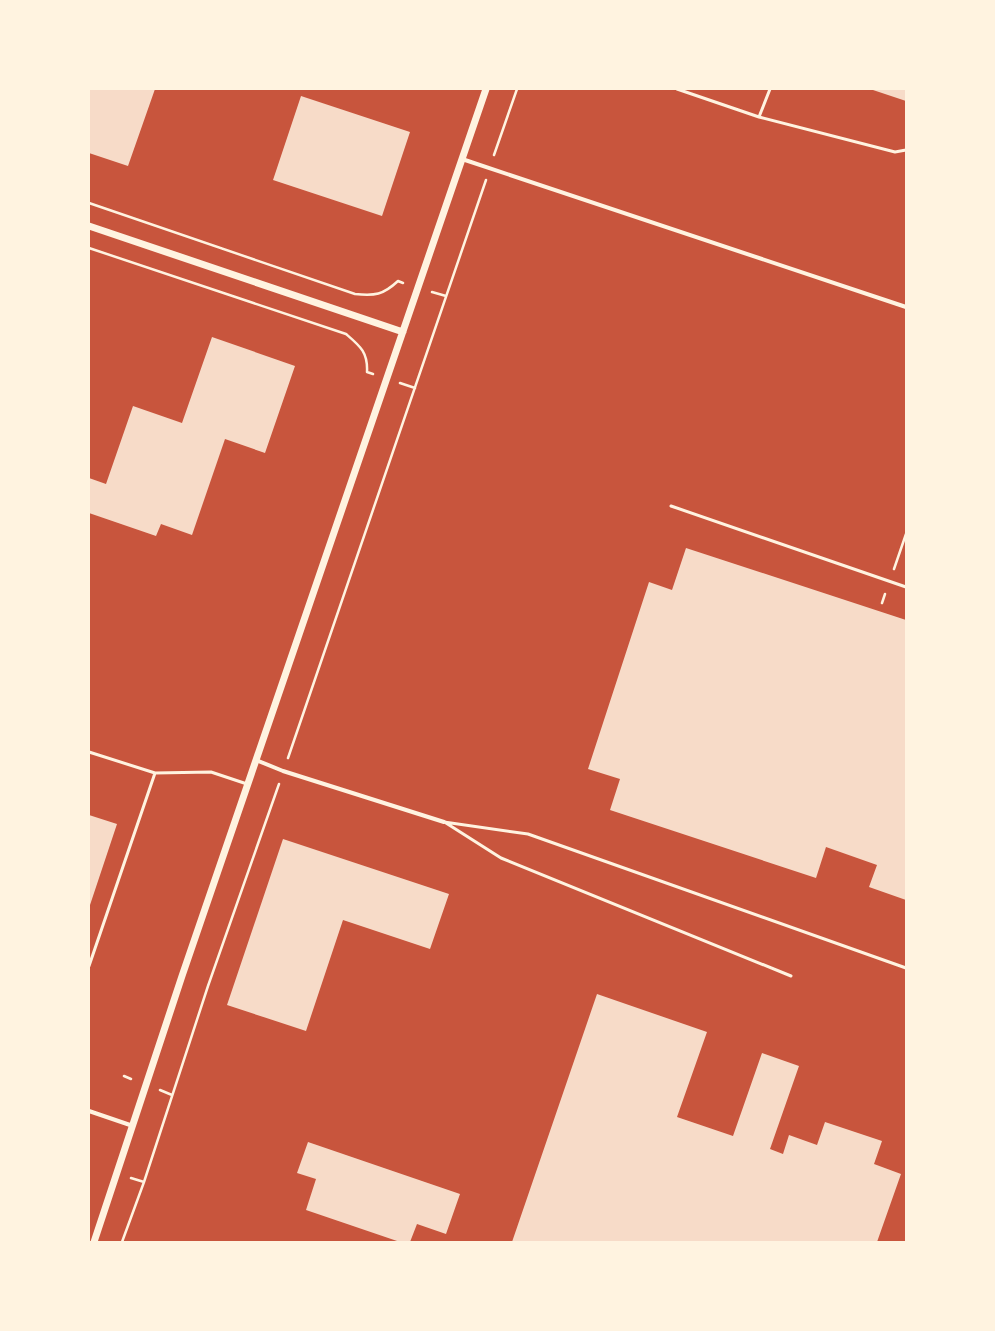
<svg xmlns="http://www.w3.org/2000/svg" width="995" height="1331" font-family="'Work Sans',sans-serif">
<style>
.building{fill:#f7dbc8}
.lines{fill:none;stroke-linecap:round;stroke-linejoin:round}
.path{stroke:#fff3e0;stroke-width:2.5}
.service{stroke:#fff3e0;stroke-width:3}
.minor{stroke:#fff3e0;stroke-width:4}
.tertiary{stroke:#fff3e0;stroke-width:7}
</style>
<rect width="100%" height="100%" fill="#c8553d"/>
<path class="building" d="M89,89H155L128,166L89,153Z
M870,89H906V101Z
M301,96L410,132L382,216L273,180Z
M212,337L295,366L265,453L225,439L192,535L161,524L156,536L89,513V478L106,484L133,406L182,423Z
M686,548L906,620V643L905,647L906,648V900L869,887L877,865L826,847L816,878L610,810L620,779L588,769L649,582L672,590Z
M89,815L117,824L89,908Z
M283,839L449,894L430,949L343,920L306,1031L227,1005Z
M597,994L707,1032L677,1117L733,1136L762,1053L799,1066L770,1149L783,1154L789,1135L817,1145L825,1122L882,1141L874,1164L901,1174L877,1242H512Z
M308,1142L460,1194L446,1234L417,1224L410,1242H400L306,1210L316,1179L297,1173Z"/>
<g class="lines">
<path class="path" d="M494,155L517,89
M89,203L355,294C375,296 383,295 398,281L403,283
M89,248L346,334C360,346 368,352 367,372L373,374
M432,292L446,296
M400,383L415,388
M894,569L906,534
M882,603L885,594
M288,758L486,180
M124,1076L131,1079
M160,1090L172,1095
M131,1178L144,1182
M122,1242L144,1182L208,986L279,784"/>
<path class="service" d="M677,89L759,117L895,152L906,150
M759,117L770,89
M671,506L906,587
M89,752L155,773
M444,822L528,834L906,968
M446,823L501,858L791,976
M89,966L155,773L211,772L247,784"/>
<path class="minor" d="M462,159L906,307
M256,760L283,771L444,822
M89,1111L133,1126"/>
<path class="tertiary" d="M89,226L403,332
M94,1242L182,976L486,89"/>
</g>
<rect width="995" height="1331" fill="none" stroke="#fff3e0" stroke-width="180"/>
</svg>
